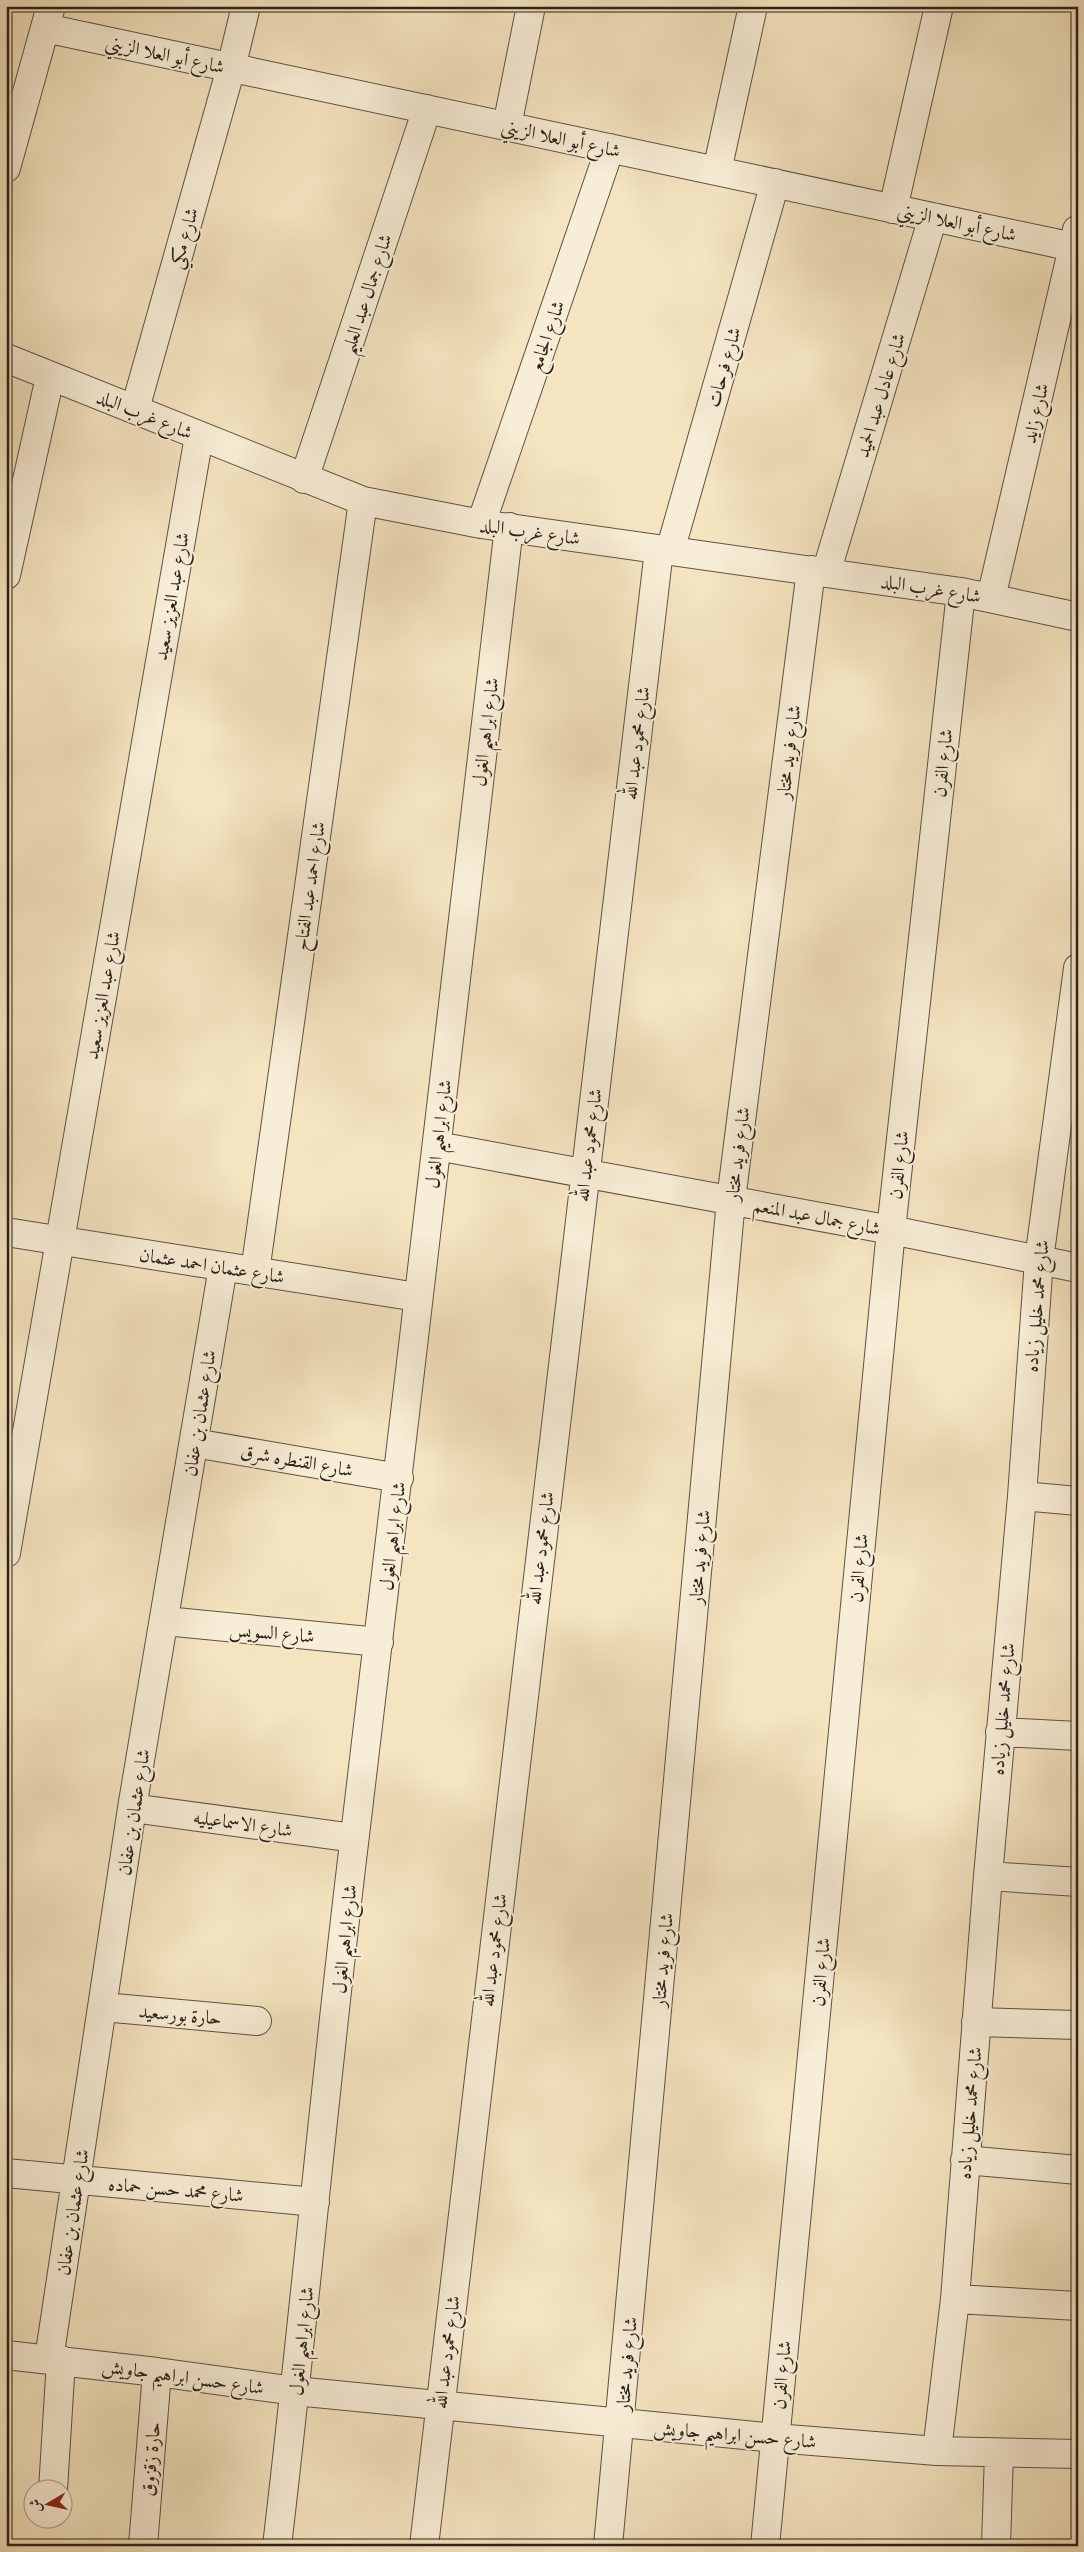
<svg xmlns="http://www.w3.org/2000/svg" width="1084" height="2552" font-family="'EB Garamond',Amiri,serif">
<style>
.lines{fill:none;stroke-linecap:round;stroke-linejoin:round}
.minor-casing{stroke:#5d5243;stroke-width:30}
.minor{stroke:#f8edd6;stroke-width:28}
.labels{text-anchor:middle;stroke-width:4;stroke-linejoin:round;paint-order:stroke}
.street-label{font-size:19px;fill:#2b2119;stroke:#f8edd6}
</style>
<rect width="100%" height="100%" fill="#f4e4c0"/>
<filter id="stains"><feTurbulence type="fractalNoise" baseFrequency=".004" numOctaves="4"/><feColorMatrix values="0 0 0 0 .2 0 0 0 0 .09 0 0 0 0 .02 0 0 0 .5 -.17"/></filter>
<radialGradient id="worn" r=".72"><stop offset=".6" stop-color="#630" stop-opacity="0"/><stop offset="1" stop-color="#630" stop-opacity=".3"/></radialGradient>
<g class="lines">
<defs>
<path id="minor" d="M45,28L1078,248
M507,126L531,6
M6,168L51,6
M717,171L753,6
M893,209L939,6
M6,358L363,501L481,524L961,592L1078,617
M135,409L231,68L246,6
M304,479L427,109
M481,524L610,148
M670,551L775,183
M826,573L933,217
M6,575L50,377
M991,598L1077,230
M437,1146L891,1230L1078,1268
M6,1232L417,1297
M255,1272L363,501
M194,1443L399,1478
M1022,1496L1078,1501
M6,1553L199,436
M165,1621L379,1642
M1000,1732L1078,1736
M132,1808L354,1838
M988,1876L1078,1882
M103,2007L257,2021
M976,2022L1078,2025
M965,2160L1078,2170
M6,2173L315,2202
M955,2299L1078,2306
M6,2355L157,2372L295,2391L775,2438L937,2451L1078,2454
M49,2359L132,1808L223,1267
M937,2451L955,2299L988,1876L1022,1496L1039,1260L1078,968
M53,2490L61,2360
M143,2546L157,2372
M277,2546C305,2309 326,2072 355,1835C407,1399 458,964 509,527
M424,2546L659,550
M608,2546L731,1200L811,570
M765,2546L891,1230L961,592
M996,2546L999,2453"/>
</defs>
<use href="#minor" class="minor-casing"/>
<use href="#minor" class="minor"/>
</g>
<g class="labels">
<g class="street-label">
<text transform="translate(165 54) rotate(12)" y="7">شارع أبو العلا الزيني</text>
<text transform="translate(561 138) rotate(12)" y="7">شارع أبو العلا الزيني</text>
<text transform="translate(957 222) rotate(12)" y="7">شارع أبو العلا الزيني</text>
<text transform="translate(183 238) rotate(-74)" y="7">شارع مكي</text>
<text transform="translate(366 294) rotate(-72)" y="7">شارع جمال عبد العليم</text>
<text transform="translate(546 336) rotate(-71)" y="7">شارع الجامع</text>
<text transform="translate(723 367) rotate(-74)" y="7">شارع فرحات</text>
<text transform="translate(880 395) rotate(-73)" y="7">شارع عادل عبد الحميد</text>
<text transform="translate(1035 413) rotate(-77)" y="7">شارع زايد</text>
<text transform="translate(145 414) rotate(22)" y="7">شارع غرب البلد</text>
<text transform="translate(530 531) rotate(8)" y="7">شارع غرب البلد</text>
<text transform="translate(931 588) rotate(9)" y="7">شارع غرب البلد</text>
<text transform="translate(171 596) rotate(-80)" y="7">شارع عبد العزيز سعيد</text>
<text transform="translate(485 732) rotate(-83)" y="7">شارع ابراهيم الغول</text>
<text transform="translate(636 743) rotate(-83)" y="7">شارع محمود عبد الله</text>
<text transform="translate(788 752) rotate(-83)" y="7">شارع فريد مختار</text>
<text transform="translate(942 763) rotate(-84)" y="7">شارع الفرن</text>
<text transform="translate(309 886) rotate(-82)" y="7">شارع احمد عبد الفتاح</text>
<text transform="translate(102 995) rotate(-80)" y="7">شارع عبد العزيز سعيد</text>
<text transform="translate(438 1134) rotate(-83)" y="7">شارع ابراهيم الغول</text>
<text transform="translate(588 1145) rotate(-83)" y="7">شارع محمود عبد الله</text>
<text transform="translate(737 1154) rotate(-83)" y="7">شارع فريد مختار</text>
<text transform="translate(898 1165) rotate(-84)" y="7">شارع الفرن</text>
<text transform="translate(817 1216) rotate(11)" y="7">شارع جمال عبد المنعم</text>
<text transform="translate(212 1265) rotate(9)" y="7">شارع عثمان احمد عثمان</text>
<text transform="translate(1036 1306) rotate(-85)" y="7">شارع محمد خليل زياده</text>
<text transform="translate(199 1413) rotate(-81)" y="7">شارع عثمان بن عفان</text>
<text transform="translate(297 1460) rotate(10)" y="7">شارع القنطره شرق</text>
<text transform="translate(392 1536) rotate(-83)" y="7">شارع ابراهيم الغول</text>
<text transform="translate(540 1548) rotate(-83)" y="7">شارع محمود عبد الله</text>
<text transform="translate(699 1557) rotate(-85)" y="7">شارع فريد مختار</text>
<text transform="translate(858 1568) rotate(-85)" y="7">شارع الفرن</text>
<text transform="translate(272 1632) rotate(5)" y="7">شارع السويس</text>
<text transform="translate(1002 1709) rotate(-85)" y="7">شارع محمد خليل زياده</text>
<text transform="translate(133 1812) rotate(-81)" y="7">شارع عثمان بن عفان</text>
<text transform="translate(243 1823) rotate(8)" y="7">شارع الاسماعيليه</text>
<text transform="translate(344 1939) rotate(-84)" y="7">شارع ابراهيم الغول</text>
<text transform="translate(493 1950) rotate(-83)" y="7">شارع محمود عبد الله</text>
<text transform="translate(662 1960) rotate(-85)" y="7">شارع فريد مختار</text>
<text transform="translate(820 1972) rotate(-85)" y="7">شارع الفرن</text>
<text transform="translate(180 2014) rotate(5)" y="7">حارة بورسعيد</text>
<text transform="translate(969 2113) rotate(-85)" y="7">شارع محمد خليل زياده</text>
<text transform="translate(176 2189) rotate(5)" y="7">شارع محمد حسن حماده</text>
<text transform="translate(72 2212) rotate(-81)" y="7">شارع عثمان بن عفان</text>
<text transform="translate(301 2341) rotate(-84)" y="7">شارع ابراهيم الغول</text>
<text transform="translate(446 2352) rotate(-83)" y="7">شارع محمود عبد الله</text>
<text transform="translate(626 2364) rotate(-85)" y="7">شارع فريد مختار</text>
<text transform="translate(781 2375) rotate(-85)" y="7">شارع الفرن</text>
<text transform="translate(183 2376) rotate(8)" y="7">شارع حسن ابراهيم جاويش</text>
<text transform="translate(735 2434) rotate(5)" y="7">شارع حسن ابراهيم جاويش</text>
<text transform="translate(150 2459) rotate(-85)" y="7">حارة زقزوق</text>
</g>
</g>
<rect width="1084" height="2552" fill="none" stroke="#f4e4c0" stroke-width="25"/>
<rect x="8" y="8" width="1069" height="2537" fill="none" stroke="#2b2119" stroke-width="2.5"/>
<rect x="12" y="12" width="1059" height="2527" fill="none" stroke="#2b2119"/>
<g transform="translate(48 2504) rotate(261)"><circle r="24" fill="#f8edd6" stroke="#a69b8a"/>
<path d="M0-4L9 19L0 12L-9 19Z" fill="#8f2418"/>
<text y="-8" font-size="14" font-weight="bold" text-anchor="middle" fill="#2b2119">ش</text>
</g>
<rect width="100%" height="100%" filter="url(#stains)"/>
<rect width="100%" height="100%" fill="url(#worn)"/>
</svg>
